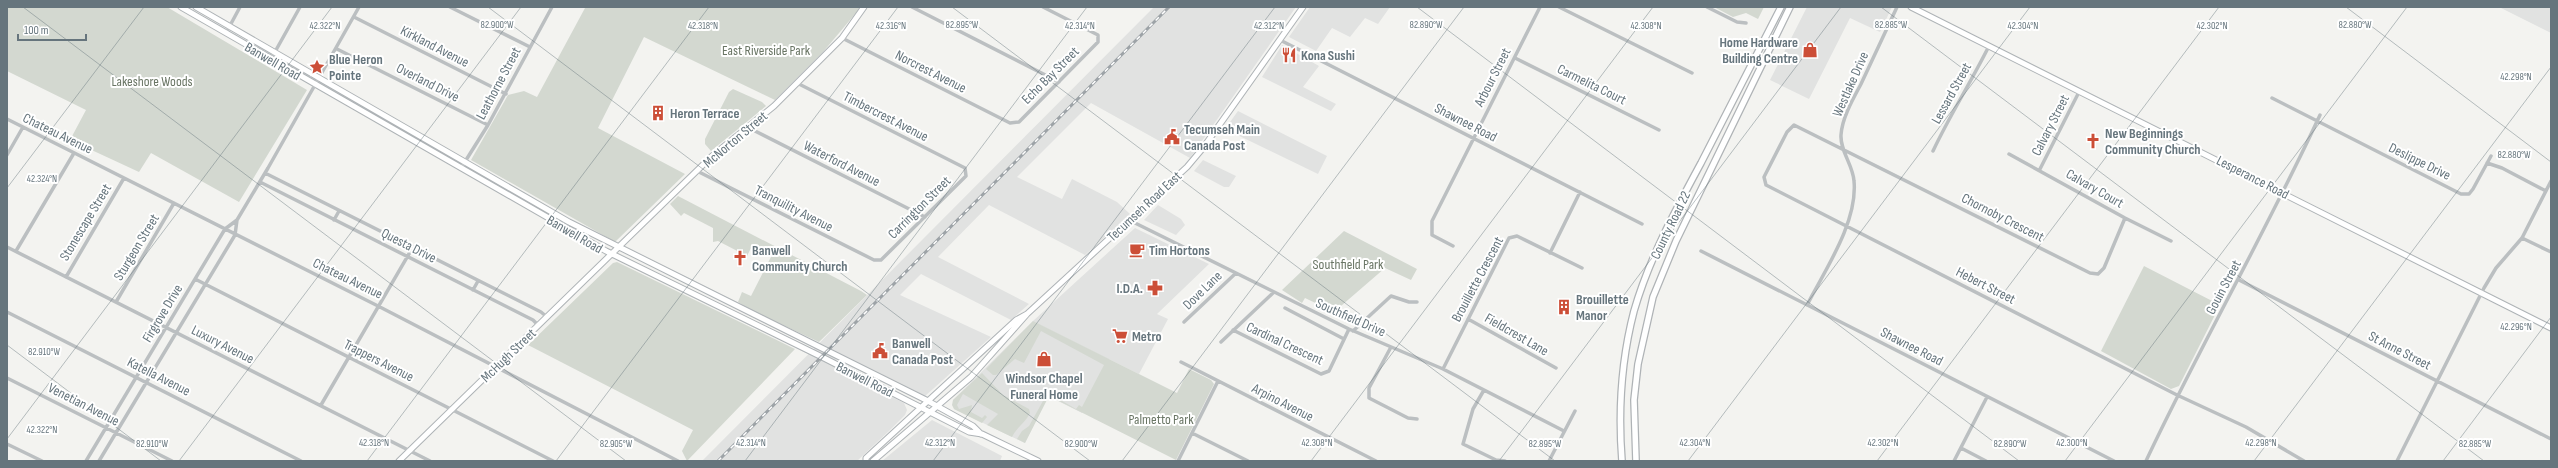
<svg xmlns="http://www.w3.org/2000/svg" width="2558" height="468" font-family="'Sofia Sans Condensed',sans-serif">
<style>
.built{fill:#e1e2e1}
.green{fill:#d3d8d0}
.lines{fill:none;stroke-linecap:round;stroke-linejoin:round}
.secondary-casing{stroke:#aeb3b6;stroke-width:7}
.primary-casing{stroke:#afb3b6;stroke-width:8}
.street{stroke:#bbbfc1;stroke-width:3.5}
.secondary{stroke:#fff;stroke-width:5}
.primary{stroke:#fff;stroke-width:5.5}
.rail-casing{stroke:#9da3a7;stroke-width:3}
.rail{stroke:#fff;stroke-width:1.5;stroke-dasharray:4.5;stroke-linecap:butt}
.ticks{fill:none;stroke:#66757d;stroke-width:1;stroke-opacity:0.45}
.labels{text-anchor:middle;stroke-width:4;stroke-linejoin:round;paint-order:stroke}
.poi-label{font-size:14px;font-weight:bold;fill:#66757d;stroke:#fff;text-anchor:start}
.street-label{font-size:14px;fill:#66757d;stroke:#fff}
.park-label{font-size:14px;fill:#697564;stroke:#fff}
.ticks-label{font-size:10px;text-anchor:middle;fill:#66757d;stroke:#fff;stroke-width:4;stroke-linejoin:round;paint-order:stroke}
</style>
<rect width="100%" height="100%" fill="#f3f3f0"/>
<path class="built" d="M1154,7H1296L1190,158L1091,103L1017,177L1062,199L1072,179L1117,202L1130,214L1085,255L989,205L938,257L1029,304L1011,320L921,274L900,295L991,337L924,397L841,355L831,365L904,403L907,410L905,415L889,431L857,461H702Z
M1310,7H1390L1378,24L1365,18L1350,37L1332,28L1316,51L1289,37Z
M1807,7H1892L1880,32L1850,18L1809,99L1770,80Z
M2499,7H2551V33Z
M1282,45L1319,66L1303,87L1336,104L1331,111L1262,77Z
M1238,111L1327,156L1318,174L1225,129Z
M1203,160L1236,176L1229,187H1224L1194,171Z
M1158,205L1181,219L1185,225L1176,235L1144,220Z
M1135,228L1209,264L1157,314L1168,319L1139,374L1109,359L1082,413L1048,396L1025,443L954,409L953,400L1033,321Z
M932,420L1002,456L1000,461H882Z"/>
<path class="green" d="M7,7H167L307,90L239,202L151,153L139,172L70,140L86,110L7,71Z
M583,7H861L823,52L775,100L644,37L598,128L685,174L615,242L471,160L508,95L524,91L537,97L585,8Z
M1714,7H1764L1758,19L1746,13L1733,17Z
M733,89L762,102L766,106L711,151L705,144V139L729,92Z
M678,196L861,291L867,295L819,342L749,309L738,302L742,292L751,296L772,255L752,246L747,256L718,241L713,242V228L684,213L681,216L670,204Z
M1344,231L1417,269L1411,280L1385,268L1334,312L1305,298L1302,303L1282,290Z
M617,262L795,349L687,461L682,451L693,430L528,345L613,263Z
M2144,266L2220,305L2179,386L2171,389L2101,351Z
M1033,321L1177,393L1189,369L1211,380L1214,384L1176,460L1049,396L1025,443L1017,439L1022,431L1029,426L1048,392L1058,394L1057,398L1076,409L1079,405L1082,407L1104,365L1041,331L1024,363L1015,359L996,375H993L986,369Z
M982,373L1003,395L1029,409L1030,413C1025,423 1017,427 1012,437L987,425L998,414L963,394L957,405L959,409L972,405L971,412L982,418L985,415L987,417L982,423L954,409L952,405L953,400Z"/>
<g class="lines">
<defs>
<path id="secondary" d="M181,7L606,251L822,357L969,432L982,434L1038,461
M196,7L569,222L926,400L973,426L981,434
M1911,7L2551,328
M399,461L711,157L774,106L842,38L864,7
M866,461V458L1016,320L1027,314
M873,461L971,377L1027,314L1187,167L1203,148L1303,7"/>
<path id="primary" d="M1622,461C1618,410 1621,361 1634,311C1649,259 1675,211 1701,163C1728,111 1754,59 1781,7
M1636,461L1634,400L1638,364L1653,297L1676,241L1790,7"/>
</defs>
<use href="#secondary" class="secondary-casing"/>
<use href="#primary" class="primary-casing"/>
<path class="street" d="M450,7L530,47
M912,7L1059,82
M1559,7L1692,73
M1707,7L1737,22L1746,23
M354,17L506,94
M226,33L240,7
M842,38L1010,123L1019,122L1098,42V35L1043,7
M1280,40L1642,224
M337,49L488,125
M1515,58L1659,130
M271,59L300,7
M2272,98L2461,194H2469L2473,189L2491,156
M7,119L378,306L678,461
M749,128L925,217
M1933,151C1950,115 1971,82 1989,46
M2009,154L2125,218L2171,241
M7,155L23,127
M2487,163L2502,168L2546,191
M461,168L488,125L552,7
M2040,169L2079,92
M697,171L874,260H881L966,176L965,168L797,83
M265,173L541,312L547,317
M260,182L533,320L538,325
M2125,218L2104,268L2098,274L2090,273L1794,125L1787,132L1764,177L1766,185L2177,395L2246,427L2304,461
M334,220L339,211
M1129,220L1349,329L1443,369L1564,431
M2522,238L2551,252
M1453,246L1432,235V221L1540,7
M7,247L430,461
M16,251L74,153
M1701,251L2114,461
M1550,253L1580,192
M66,277L124,178
M195,279L553,461
M2239,280L2551,439
M473,290L478,281
M116,302L174,203
M1807,305C1825,270 1858,222 1854,181C1853,165 1840,151 1841,135C1842,118 1853,99 1861,84C1873,58 1885,33 1897,7
M1285,308L1344,339
M7,312L301,461
M1468,319L1556,368
M1184,322L1236,273
M1233,330L1321,374L1329,371L1349,329
M1353,331L1391,296L1409,302H1417
M1221,342L1274,292
M1391,347L1369,388V398L1408,418L1417,419
M1181,362L1376,461
M1443,369L1509,238L1517,236L1582,268
M7,378L172,461
M1484,390L1473,409L1463,444L1496,460L1505,461
M321,405L413,247
M1192,433L1248,461
M7,444L42,461
M1961,448L1986,461
M86,461L225,229L237,220L268,168L359,7
M99,461L235,235L237,220
M1178,461L1218,381
M1549,461L1575,411
M1954,461L1987,397
M2146,461C2201,344 2266,232 2320,115
M2397,461L2484,288L2496,268L2522,238L2551,181"/>
<use href="#secondary" class="secondary"/>
<use href="#primary" class="primary"/>
<defs>
<path id="rail" d="M718,461L1169,7"/>
</defs>
<use href="#rail" class="rail-casing"/>
<use href="#rail" class="rail"/>
</g>
<path class="ticks" d="M23,7L626,461M488,7L1090,461M952,7L1555,461M1417,7L2019,461M1881,7L2484,461M2346,7L2551,162M7,188L144,7M7,345L161,461M7,439L332,7M179,461L521,7M367,461L709,7M556,461L898,7M745,461L1087,7M933,461L1275,7M1122,461L1464,7M1311,461L1653,7M1499,461L1841,7M1688,461L2030,7M1877,461L2219,7M2065,461L2407,7M2254,461L2551,67M2443,461L2551,317"/>
<defs>
<symbol id="shop-bare" viewBox="-9 -9 18 18"><path d="M-5-2.5h2.3a2.7 3.5 0 0 1 5.4 0H5L5.5 6h-11ZM-1.5-2.5h3a1.5 2.3 0 0 0-3 0Z" fill="#cc4e37" stroke="#fff" stroke-width="2.5" paint-order="stroke"/></symbol>
<symbol id="restaurant-bare" viewBox="-9 -9 18 18"><path d="M-5-6h1v4h1v-4h1v4h1v-4h1v5L-1.5 .5V6h-2V.5L-5-1ZM5-6V6H3V1.5H1.5Q1.5-4 5-6Z" fill="#cc4e37" stroke="#fff" stroke-width="2.5" paint-order="stroke"/></symbol>
<symbol id="sight-bare" viewBox="-9 -9 18 18"><path d="M0-6L1.8-2.2L6-1.7L2.9 1.2L3.7 5.4L0 3.3L-3.7 5.4L-2.9 1.2L-6-1.7L-1.8-2.2Z" fill="#cc4e37" stroke="#fff" stroke-width="2.5" paint-order="stroke"/></symbol>
<symbol id="building-bare" viewBox="-9 -9 18 18"><path d="M-4-6H4V6H1V3H-1V6H-4ZM-2.5-4.3h1.7v1.8h-1.7ZM.8-4.3h1.7v1.8H.8ZM-2.5-1h1.7V.8h-1.7ZM.8-1h1.7V.8H.8Z" fill="#cc4e37" stroke="#fff" stroke-width="2.5" paint-order="stroke"/></symbol>
<symbol id="civic-bare" viewBox="-9 -9 18 18"><path d="M-.6-6.5H3V-4.5H.6V-3L4-1V1h2V6H-6V1h2V-1L-.6-3ZM-1.2 2.5V6h2.4V2.5Z" fill="#cc4e37" stroke="#fff" stroke-width="2.5" paint-order="stroke"/></symbol>
<symbol id="church-bare" viewBox="-9 -9 18 18"><path d="M-1.2-6h2.4v3.5h3.3v2.4h-3.3V6h-2.4V-.1h-3.3v-2.4h3.3Z" fill="#cc4e37" stroke="#fff" stroke-width="2.5" paint-order="stroke"/></symbol>
<symbol id="cafe-bare" viewBox="-9 -9 18 18"><path d="M-5.5-4.5H6V0H3Q3 3.5 0 3.5H-2.5Q-5.5 3.5-5.5 0ZM3-3.2v2h1.7v-2ZM-6 4.5H4V6H-6Z" fill="#cc4e37" stroke="#fff" stroke-width="2.5" paint-order="stroke"/></symbol>
<symbol id="pharmacy-bare" viewBox="-9 -9 18 18"><path d="M-2-6h4v4h4v4h-4v4h-4v-4h-4v-4h4Z" fill="#cc4e37" stroke="#fff" stroke-width="2.5" paint-order="stroke"/></symbol>
<symbol id="supermarket-bare" viewBox="-9 -9 18 18"><path d="M-6-5.5h2.5l.6 2H6L4.5 2H-2.5L-4.4-4H-6ZM-1.5 3.2a1.3 1.3 0 1 0 .1 0ZM3 3.2a1.3 1.3 0 1 0 .1 0Z" fill="#cc4e37" stroke="#fff" stroke-width="2.5" paint-order="stroke"/></symbol>
</defs>
<g fill-rule="evenodd">
<use href="#shop-bare" x="1799" y="39" width="22" height="22"/>
<use href="#restaurant-bare" x="1278" y="44" width="22" height="22"/>
<use href="#sight-bare" x="306" y="56" width="22" height="22"/>
<use href="#building-bare" x="647" y="102" width="22" height="22"/>
<use href="#civic-bare" x="1161" y="126" width="22" height="22"/>
<use href="#church-bare" x="2082" y="130" width="22" height="22"/>
<use href="#cafe-bare" x="1126" y="239" width="22" height="22"/>
<use href="#church-bare" x="729" y="247" width="22" height="22"/>
<use href="#pharmacy-bare" x="1144" y="277" width="22" height="22"/>
<use href="#building-bare" x="1553" y="296" width="22" height="22"/>
<use href="#supermarket-bare" x="1109" y="325" width="22" height="22"/>
<use href="#civic-bare" x="869" y="340" width="22" height="22"/>
<use href="#shop-bare" x="1033" y="348" width="22" height="22"/>
</g>
<g class="labels">
<g class="poi-label">
<text x="1798" y="47" text-anchor="end">Home Hardware<tspan x="1798" dy="16">Building Centre</tspan></text>
<text x="1301" y="60">Kona Sushi</text>
<text x="329" y="64">Blue Heron<tspan x="329" dy="16">Pointe</tspan></text>
<text x="670" y="118">Heron Terrace</text>
<text x="1184" y="134">Tecumseh Main<tspan x="1184" dy="16">Canada Post</tspan></text>
<text x="2105" y="138">New Beginnings<tspan x="2105" dy="16">Community Church</tspan></text>
<text x="752" y="255">Banwell<tspan x="752" dy="16">Community Church</tspan></text>
<text x="1149" y="255">Tim Hortons</text>
<text x="1143" y="293" text-anchor="end">I.D.A.</text>
<text x="1576" y="304">Brouillette<tspan x="1576" dy="16">Manor</tspan></text>
<text x="1132" y="341">Metro</text>
<text x="892" y="348">Banwell<tspan x="892" dy="16">Canada Post</tspan></text>
<text x="1044" y="383" text-anchor="middle">Windsor Chapel<tspan x="1044" dy="16">Funeral Home</tspan></text>
</g>
<g class="street-label">
<text transform="translate(435 46) rotate(27)" y="5">Kirkland Avenue</text>
<text transform="translate(273 61) rotate(30)" y="5">Banwell Road</text>
<text transform="translate(931 71) rotate(27)" y="5">Norcrest Avenue</text>
<text transform="translate(1050 75) rotate(-45)" y="5">Echo Bay Street</text>
<text transform="translate(1492 77) rotate(-63)" y="5">Arbour Street</text>
<text transform="translate(428 82) rotate(27)" y="5">Overland Drive</text>
<text transform="translate(498 83) rotate(-62)" y="5">Leathorne Street</text>
<text transform="translate(1592 84) rotate(26)" y="5">Carmelita Court</text>
<text transform="translate(1850 84) rotate(-66)" y="5">Westlake Drive</text>
<text transform="translate(1951 93) rotate(-61)" y="5">Lessard Street</text>
<text transform="translate(886 116) rotate(27)" y="5">Timbercrest Avenue</text>
<text transform="translate(1466 122) rotate(27)" y="5">Shawnee Road</text>
<text transform="translate(2050 125) rotate(-63)" y="5">Calvary Street</text>
<text transform="translate(58 133) rotate(26)" y="5">Chateau Avenue</text>
<text transform="translate(735 139) rotate(-40)" y="5">McNorton Street</text>
<text transform="translate(2420 161) rotate(26)" y="5">Deslippe Drive</text>
<text transform="translate(842 163) rotate(27)" y="5">Waterford Avenue</text>
<text transform="translate(2253 177) rotate(27)" y="5">Lesperance Road</text>
<text transform="translate(2095 188) rotate(30)" y="5">Calvary Court</text>
<text transform="translate(1144 206) rotate(-43)" y="5">Tecumseh Road East</text>
<text transform="translate(919 207) rotate(-45)" y="5">Carrington Street</text>
<text transform="translate(794 208) rotate(27)" y="5">Tranquility Avenue</text>
<text transform="translate(2003 217) rotate(27)" y="5">Chornoby Crescent</text>
<text transform="translate(85 222) rotate(-59)" y="5">Stonescape Street</text>
<text transform="translate(1670 225) rotate(-64)" y="5">County Road 22</text>
<text transform="translate(575 234) rotate(30)" y="5">Banwell Road</text>
<text transform="translate(409 245) rotate(27)" y="5">Questa Drive</text>
<text transform="translate(136 247) rotate(-59)" y="5">Sturgeon Street</text>
<text transform="translate(348 278) rotate(26)" y="5">Chateau Avenue</text>
<text transform="translate(1477 279) rotate(-62)" y="5">Brouillette Crescent</text>
<text transform="translate(1986 285) rotate(27)" y="5">Hebert Street</text>
<text transform="translate(2223 287) rotate(-62)" y="5">Gouin Street</text>
<text transform="translate(1202 290) rotate(-44)" y="5">Dove Lane</text>
<text transform="translate(162 313) rotate(-59)" y="5">Firgrove Drive</text>
<text transform="translate(1351 317) rotate(24)" y="5">Southfield Drive</text>
<text transform="translate(1517 334) rotate(30)" y="5">Fieldcrest Lane</text>
<text transform="translate(1285 343) rotate(25)" y="5">Cardinal Crescent</text>
<text transform="translate(223 344) rotate(27)" y="5">Luxury Avenue</text>
<text transform="translate(1912 346) rotate(27)" y="5">Shawnee Road</text>
<text transform="translate(2400 350) rotate(27)" y="5">St Anne Street</text>
<text transform="translate(508 355) rotate(-44)" y="5">McHugh Street</text>
<text transform="translate(379 360) rotate(27)" y="5">Trappers Avenue</text>
<text transform="translate(159 376) rotate(27)" y="5">Katella Avenue</text>
<text transform="translate(865 379) rotate(27)" y="5">Banwell Road</text>
<text transform="translate(1283 402) rotate(27)" y="5">Arpino Avenue</text>
<text transform="translate(84 404) rotate(27)" y="5">Venetian Avenue</text>
</g>
<g class="park-label">
<text x="766" y="55">East Riverside Park</text>
<text x="152" y="86">Lakeshore Woods</text>
<text x="1348" y="269">Southfield Park</text>
<text x="1161" y="424">Palmetto Park</text>
</g>
</g>
<g class="ticks-label">
<text x="497" y="28">82.900°W</text>
<text x="962" y="28">82.895°W</text>
<text x="1426" y="28">82.890°W</text>
<text x="1891" y="28">82.885°W</text>
<text x="2355" y="28">82.880°W</text>
<text x="1080" y="29">42.314°N</text>
<text x="1269" y="29">42.312°N</text>
<text x="1646" y="29">42.308°N</text>
<text x="2023" y="29">42.304°N</text>
<text x="325" y="29">42.322°N</text>
<text x="703" y="29">42.318°N</text>
<text x="891" y="29">42.316°N</text>
<text x="2212" y="29">42.302°N</text>
<text x="2516" y="80">42.298°N</text>
<text x="2514" y="158">82.880°W</text>
<text x="42" y="182">42.324°N</text>
<text x="2516" y="330">42.296°N</text>
<text x="44" y="355">82.910°W</text>
<text x="42" y="433">42.322°N</text>
<text x="374" y="446">42.318°N</text>
<text x="751" y="446">42.314°N</text>
<text x="940" y="446">42.312°N</text>
<text x="1317" y="446">42.308°N</text>
<text x="1695" y="446">42.304°N</text>
<text x="1883" y="446">42.302°N</text>
<text x="2072" y="446">42.300°N</text>
<text x="2261" y="446">42.298°N</text>
<text x="152" y="447">82.910°W</text>
<text x="616" y="447">82.905°W</text>
<text x="1545" y="447">82.895°W</text>
<text x="2475" y="447">82.885°W</text>
<text x="1081" y="447">82.900°W</text>
<text x="2010" y="447">82.890°W</text>
</g>
<rect width="2558" height="468" fill="none" stroke="#66757d" stroke-width="16"/>
<path d="M18 34v6h68v-6" fill="none" stroke="#66757d" stroke-width="2"/>
<text x="24" y="34" font-size="12" fill="#66757d" stroke="#ffffff" stroke-width="3" paint-order="stroke">100 m</text>
</svg>
